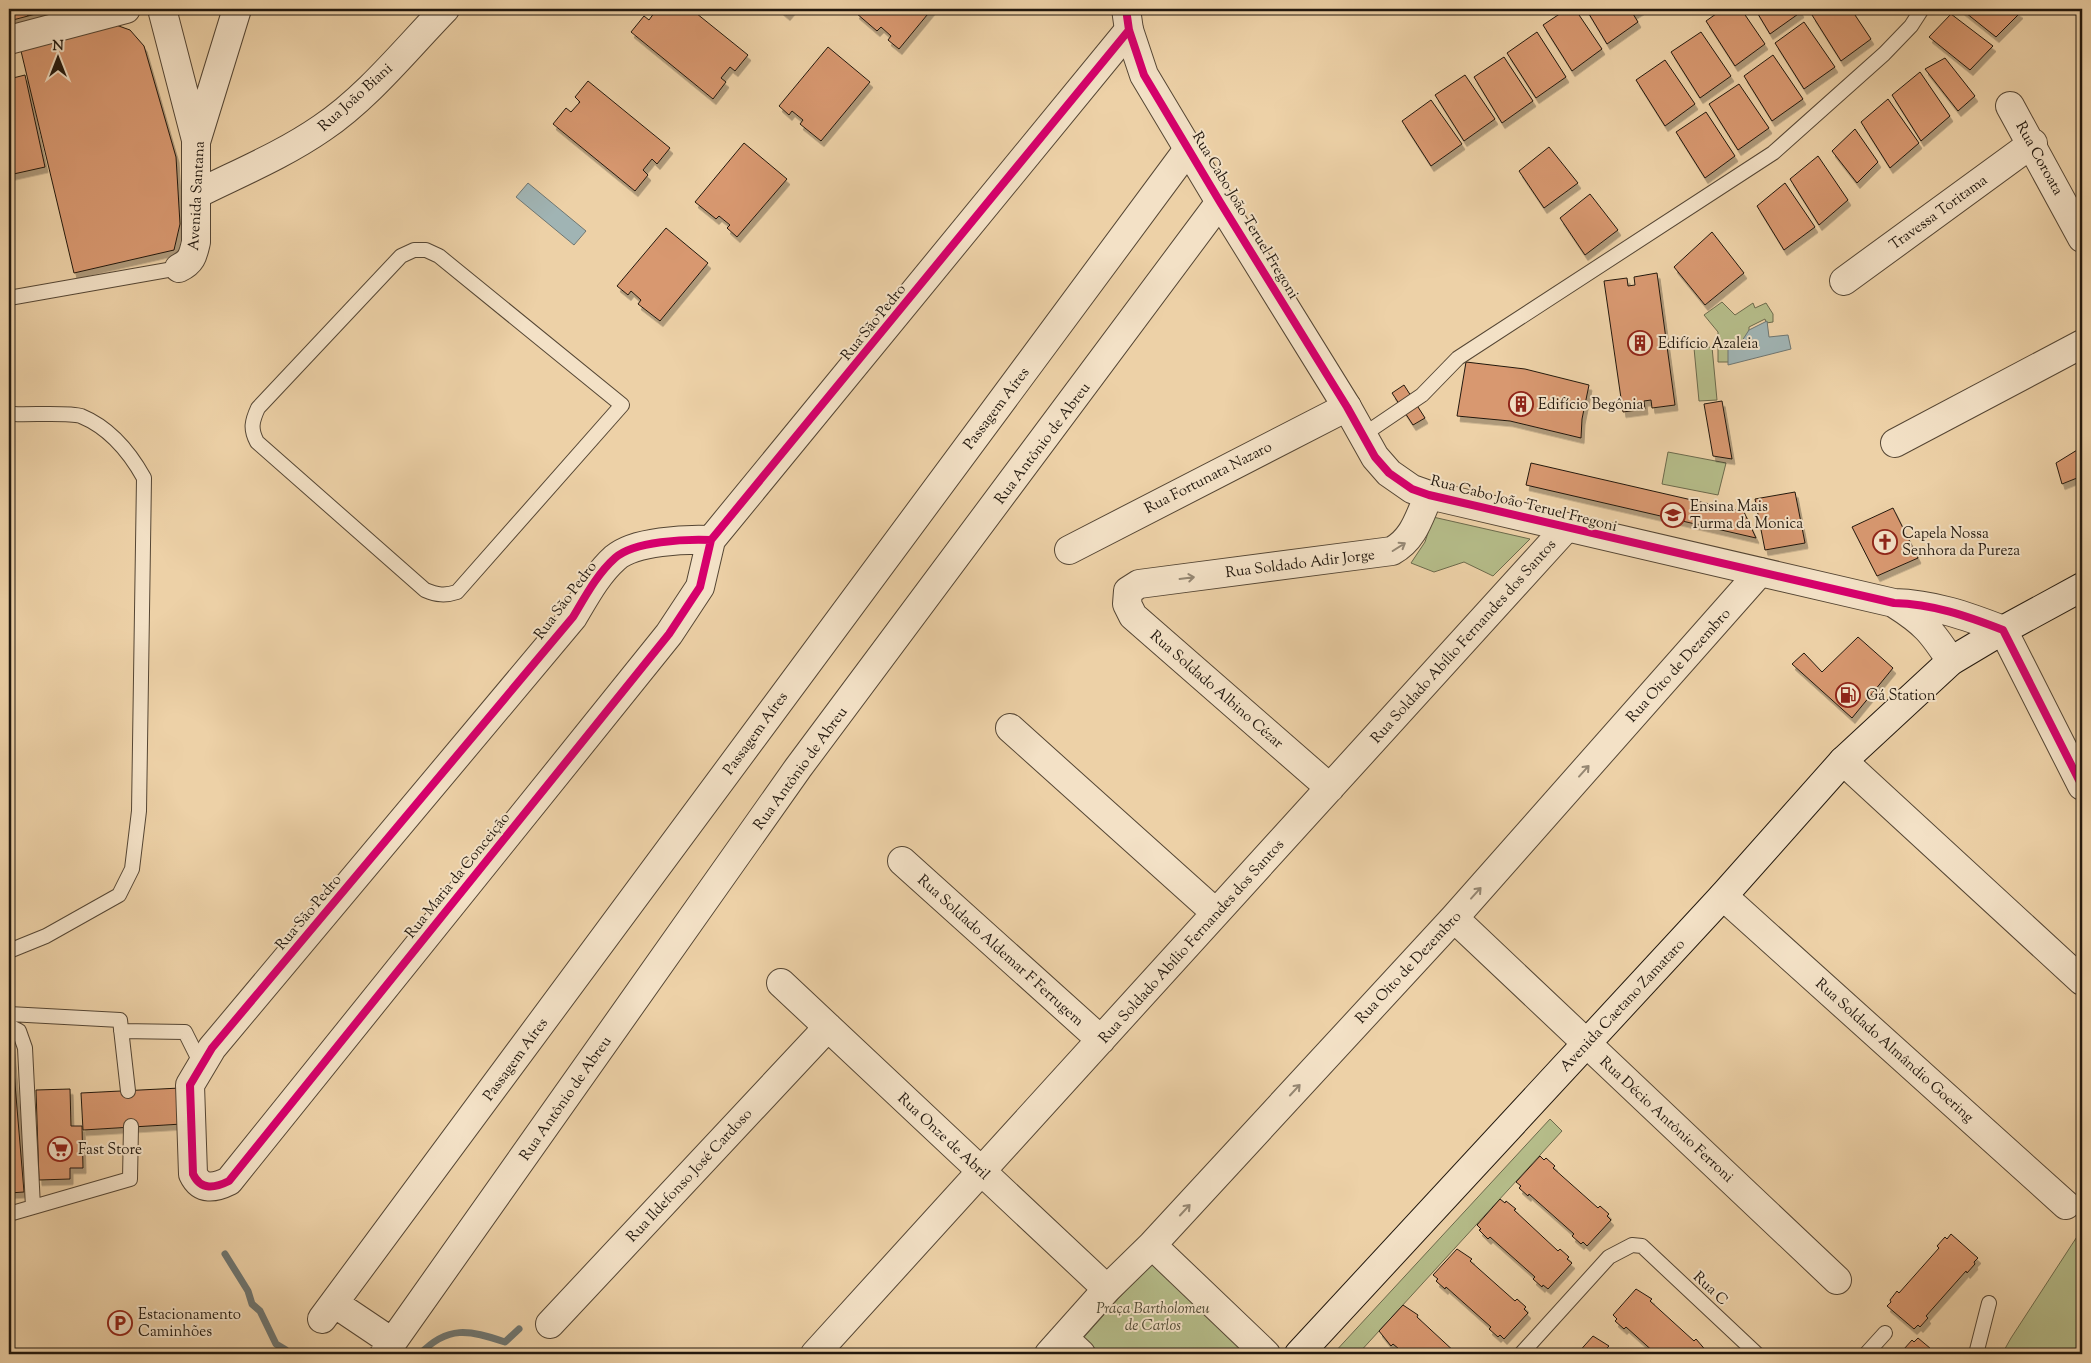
<svg xmlns="http://www.w3.org/2000/svg" width="2091" height="1363" font-family="'Sorts Mill Goudy',serif">
<style>
.green{fill:#b5bc89;stroke:#6c6a4c}
.water{fill:#a0b4b4;stroke:#6e7672}
.lines{fill:none;stroke-linecap:round;stroke-linejoin:round}
.stream{stroke:#6e7672;stroke-width:7}
.building{fill:#d89870;stroke:#22180e;filter:url(#shadow)}
.service-casing{stroke:#554634;stroke-width:16}
.minor-casing{stroke:#554634;stroke-width:30}
.tertiary-casing{stroke:#554634;stroke-width:30}
.secondary-casing{stroke:#22180e;stroke-width:30}
.service{stroke:#f3e1c6;stroke-width:14}
.minor{stroke:#f3e1c6;stroke-width:28}
.tertiary{stroke:#f3e1c6;stroke-width:28}
.secondary{stroke:#f3e1c6;stroke-width:28}
.cycleway-casing{stroke:#f3e1c6;stroke-width:11}
.cycleway{stroke:#d6006c;stroke-width:8}
.oneway{stroke:#958773}
.labels{text-anchor:middle;stroke-width:4;stroke-linejoin:round;paint-order:stroke}
.street-label{font-size:15px;fill:#22180e;stroke:#f3e1c6}
.poi-label{font-size:15px;fill:#22180e;stroke:#f3e1c6;text-anchor:start}
.park-label{font-size:15px;font-style:italic;fill:#4e4933;stroke:#f3e1c6}
</style>
<defs>
<filter id="shadow"><feDropShadow dx="3" dy="5.5" stdDeviation="0" flood-color="#0004"/></filter>
</defs>
<rect width="100%" height="100%" fill="#edd1a7"/>
<filter id="stains"><feTurbulence type="fractalNoise" baseFrequency=".004" numOctaves="4"/><feColorMatrix values="0 0 0 0 .2 0 0 0 0 .09 0 0 0 0 .02 0 0 0 .5 -.17"/></filter>
<radialGradient id="worn" r=".72"><stop offset=".6" stop-color="#630" stop-opacity="0"/><stop offset="1" stop-color="#630" stop-opacity=".3"/></radialGradient>
<path class="green" d="M1722,302L1735,315L1753,303L1755,308L1766,303L1773,314V322L1766,323L1765,319L1749,327V332L1729,362H1718V332L1704,315Z
M1712,347L1717,400L1699,401L1694,348Z
M1668,452L1726,463L1718,495L1662,484Z
M1433,517L1530,539L1493,576L1464,562L1434,572L1411,563L1425,542Z
M1550,1119L1562,1131L1358,1354H1333Z
M2082,1229V1354H2002L2011,1338Z
M1150,1263L1254,1354H1091L1078,1344Z"/>
<path class="water" d="M528,183L586,231L574,245L516,197Z
M1767,321L1769,337L1788,335L1791,349L1728,365V349L1740,344L1749,330Z"/>
<g class="lines">
<path class="stream" d="M225,1254L248,1291L252,1304L260,1311L276,1344L286,1350L287,1354
M420,1354C448,1325 469,1330 505,1342L519,1329"/>
</g>
<path class="building" d="M9,9H27L28,16L9,21Z
M27,9H55L28,16Z
M657,9H691L748,55L735,71L730,67L721,78L726,82L713,99L631,32L644,16L649,20Z
M780,9H792L787,15Z
M860,9H932L899,49L888,40L891,36L881,27L877,31L856,13Z
M1567,9H1575L1602,49L1572,71L1543,25Z
M1586,9H1630L1638,22L1607,44Z
M1630,9H1641L1633,14Z
M1723,9H1741L1765,44L1735,66L1706,21Z
M1755,9H1799L1801,12L1770,34Z
M1821,9H1851L1871,39L1841,61L1812,15Z
M1961,9H2014L2020,13L1996,37Z
M1951,14L1993,46L1970,70L1929,37Z
M1804,22L1835,67L1804,89L1775,43Z
M116,25L130,30L144,46L176,157L180,224L174,250L74,273L21,51Z
M1537,32L1566,77L1536,98L1507,53Z
M1701,32L1731,76L1700,98L1671,52Z
M828,47L870,82L821,141L800,124L803,120L792,111L789,115L779,106Z
M1773,55L1803,99L1772,121L1744,76Z
M1504,57L1533,101L1502,123L1474,77Z
M1945,58L1975,96L1958,111L1925,69Z
M1665,60L1695,104L1665,126L1636,80Z
M1920,72L1950,116L1921,141L1892,95Z
M25,75L45,167L9,175V79Z
M1465,75L1495,119L1464,141L1435,95Z
M588,81L670,148L657,164L652,159L643,170L648,175L635,191L553,124L566,108L571,112L580,102L575,97Z
M1739,84L1769,128L1738,150L1709,104Z
M1888,99L1919,143L1890,168L1861,122Z
M1431,100L1462,144L1431,166L1402,121Z
M1706,112L1735,156L1705,178L1676,132Z
M1855,129L1878,162L1857,183L1832,151Z
M744,143L787,179L737,237L727,228L730,225L719,216L716,219L695,202Z
M1549,147L1578,183L1544,208L1519,171Z
M1818,156L1848,200L1819,225L1790,179Z
M1785,183L1815,227L1784,250L1757,206Z
M1590,194L1618,230L1585,255L1560,218Z
M666,228L708,263L660,321L638,304L641,300L631,291L628,295L617,286Z
M1712,232L1744,273L1705,305L1674,267Z
M1657,273L1675,405L1652,408L1651,400L1644,401L1645,409L1623,412L1604,281L1627,278L1628,286L1635,285L1634,277Z
M1466,362L1525,369L1589,385L1582,419L1581,438L1510,421L1457,416Z
M1404,385L1425,418L1413,425L1392,393Z
M1722,401L1732,459L1713,456L1704,404Z
M2082,447V476L2062,484L2056,463Z
M1531,463L1744,512L1756,538L1526,485Z
M1795,492L1805,543L1765,550L1755,499Z
M1893,508L1918,558L1877,576L1852,527Z
M1858,637L1893,668L1852,718L1792,664L1804,653L1822,672Z
M9,1036H11L24,1192L9,1193Z
M180,1088L182,1124L83,1130L81,1093Z
M70,1089L71,1126H82L83,1168H70V1179L39,1180L36,1090Z
M1540,1156L1544,1160L1546,1158L1555,1166L1553,1168L1598,1208L1600,1206L1609,1214L1607,1216L1611,1220L1587,1246L1583,1242L1581,1244L1572,1236L1574,1234L1529,1194L1528,1196L1519,1188L1521,1186L1516,1182Z
M1500,1199L1505,1203L1506,1201L1516,1209L1514,1210L1558,1251L1560,1249L1569,1257L1567,1259L1572,1263L1548,1289L1543,1285L1542,1287L1533,1279L1535,1277L1490,1237L1488,1239L1479,1230L1481,1229L1477,1225Z
M1951,1234L1978,1258L1974,1262L1975,1264L1967,1273L1966,1271L1926,1316L1928,1318L1920,1327L1918,1325L1914,1329L1887,1306L1891,1302L1890,1300L1897,1291L1899,1293L1939,1248L1937,1246L1945,1237L1947,1239Z
M1457,1249L1472,1259L1470,1261L1515,1301L1517,1299L1526,1307L1524,1309L1528,1313L1504,1339L1500,1335L1498,1337L1489,1329L1491,1327L1446,1287L1445,1289L1436,1281L1438,1279L1433,1275Z
M1636,1289L1652,1299L1650,1301L1694,1341L1696,1339L1708,1353L1656,1354L1626,1327L1624,1329L1615,1321L1617,1319L1613,1315Z
M1403,1305L1418,1315L1417,1317L1457,1354H1405L1393,1344L1391,1346L1379,1331Z
M1593,1336L1609,1346L1607,1348L1614,1354H1577Z
M1918,1338L1937,1354H1903L1906,1351L1904,1349L1912,1340L1914,1342Z
M1363,1350L1368,1354H1372H1359Z"/>
<g class="lines">
<defs>
<path id="service" d="M414,250H426L439,256L622,405L457,592C445,596 437,595 425,590L257,442C250,429 252,421 258,408L401,256Z
M9,298L179,268
M1363,435L1422,395L1458,358L1773,153L1884,54L1911,26L1922,9
M9,951L46,936L119,895L132,869L139,811L144,478C129,451 110,428 81,416C69,412 29,415 14,414
M9,1014L120,1020L128,1091
M9,1026L19,1031L25,1048L33,1207
M121,1031L185,1032L201,1064
M9,1214L130,1179L131,1126
M1521,1354L1609,1257L1632,1245L1642,1246L1757,1354
M1866,1354L1885,1333
M1976,1354L1989,1303"/>
<path id="minor" d="M162,9L196,140
M9,40L126,9
M2010,106L2082,238
M197,194C239,173 283,155 322,128C368,97 406,49 445,9
M179,268C192,262 193,255 196,242V142L237,9
M1844,281L2033,143
M1895,443L2082,344
M711,540C686,539 634,541 615,558C597,574 585,597 573,617L212,1048L190,1085L193,1174C201,1191 215,1188 229,1181L669,634L700,587L711,540L1129,30
M1069,550L1347,407
M2003,630L2082,786
M1010,728L1216,913
M1843,761L2082,981
M1330,788L1133,616L1127,604L1128,591L1139,584L1392,551C1414,539 1419,517 1429,495
M902,861L1101,1040
M1723,896L2066,1205
M1454,918L1837,1280
M781,983L1107,1289
M1152,1245L1266,1354
M334,1303L392,1342
M322,1319L1189,148
M550,1324L828,1027
M1064,1338L1081,1354
M384,1354L798,768L1220,202
M815,1354L1566,528
M1049,1354L1107,1289L1152,1245L1454,918L1760,572"/>
<path id="tertiary" d="M1126,9L1129,30L1144,75L1220,202L1347,407L1375,457L1389,473L1412,489L1429,495L1894,603C1933,604 1967,616 2003,630
M1895,604C1925,623 1932,632 1951,661"/>
<path id="secondary" d="M1299,1354L1723,896L1843,761L1951,661L2003,630L2082,587"/>
</defs>
<use href="#service" class="service-casing"/>
<use href="#minor" class="minor-casing"/>
<use href="#tertiary" class="tertiary-casing"/>
<use href="#secondary" class="secondary-casing"/>
<use href="#service" class="service"/>
<use href="#minor" class="minor"/>
<use href="#tertiary" class="tertiary"/>
<use href="#secondary" class="secondary"/>
<defs>
<path id="cycleway" d="M1126,9L1129,30L1144,75L1220,202L1347,407L1375,457L1389,473L1412,489L1429,495L1894,603C1933,604 1967,616 2003,630L2082,786
M711,540C686,539 634,541 615,558C597,574 585,597 573,617L212,1048L190,1085L193,1174C201,1191 215,1188 229,1181L669,634L700,587L711,540L1129,30"/>
</defs>
<use href="#cycleway" class="cycleway-casing"/>
<use href="#cycleway" class="cycleway"/>
</g>
<defs><path id="oneway-shaft" d="M-6 0H5M1.5-3L5.5 0L1.5 3" fill="none" stroke-width="1.6" stroke-linecap="round" stroke-linejoin="round" transform="scale(1.25)"/></defs>
<g class="oneway">
<use href="#oneway-shaft" transform="translate(1399 547) rotate(-32)"/>
<use href="#oneway-shaft" transform="translate(1187 578) rotate(-7)"/>
<use href="#oneway-shaft" transform="translate(1584 771) rotate(-48)"/>
<use href="#oneway-shaft" transform="translate(1476 893) rotate(-48)"/>
<use href="#oneway-shaft" transform="translate(1295 1090) rotate(-47)"/>
<use href="#oneway-shaft" transform="translate(1185 1210) rotate(-47)"/>
</g>
<defs>
<symbol id="building-ring" viewBox="-11 -11 22 22"><circle r="9.5" fill="#f3e1c6" stroke="#8f2418" stroke-width="1.5"/><path d="M-4-6H4V6H1V3H-1V6H-4ZM-2.5-4.3h1.7v1.8h-1.7ZM.8-4.3h1.7v1.8H.8ZM-2.5-1h1.7V.8h-1.7ZM.8-1h1.7V.8H.8Z" fill="#8f2418"/></symbol>
<symbol id="university-ring" viewBox="-11 -11 22 22"><circle r="9.5" fill="#f3e1c6" stroke="#8f2418" stroke-width="1.5"/><path d="M0-5L7-2L0 1L-7-2ZM-4 1L0 2.5L4 1V4Q0 6-4 4Z" fill="#8f2418"/></symbol>
<symbol id="church-ring" viewBox="-11 -11 22 22"><circle r="9.5" fill="#f3e1c6" stroke="#8f2418" stroke-width="1.5"/><path d="M-1.2-6h2.4v3.5h3.3v2.4h-3.3V6h-2.4V-.1h-3.3v-2.4h3.3Z" fill="#8f2418"/></symbol>
<symbol id="fuel-ring" viewBox="-11 -11 22 22"><circle r="9.5" fill="#f3e1c6" stroke="#8f2418" stroke-width="1.5"/><path d="M-5.5-6h7V0h2V4h1.3V-2.5L3-4.5l.8-.8L6-3V5H2.5V1h-1V6h-7ZM-4.2-4.7v3.2H.2V-4.7Z" fill="#8f2418"/></symbol>
<symbol id="supermarket-ring" viewBox="-11 -11 22 22"><circle r="9.5" fill="#f3e1c6" stroke="#8f2418" stroke-width="1.5"/><path d="M-6-5.5h2.5l.6 2H6L4.5 2H-2.5L-4.4-4H-6ZM-1.5 3.2a1.3 1.3 0 1 0 .1 0ZM3 3.2a1.3 1.3 0 1 0 .1 0Z" fill="#8f2418"/></symbol>
<symbol id="parking-ring" viewBox="-11 -11 22 22"><circle r="9.5" fill="#f3e1c6" stroke="#8f2418" stroke-width="1.5"/><path d="M-3.5-5.5H1a3.5 3.5 0 0 1 0 7H-1V5.5H-3.5ZM-1-3.4V-.6H.8a1.4 1.4 0 0 0 0-2.8Z" fill="#8f2418"/></symbol>
</defs>
<g fill-rule="evenodd">
<use href="#building-ring" x="1626" y="329" width="28" height="28"/>
<use href="#building-ring" x="1507" y="390" width="28" height="28"/>
<use href="#university-ring" x="1659" y="501" width="28" height="28"/>
<use href="#church-ring" x="1871" y="528" width="28" height="28"/>
<use href="#fuel-ring" x="1834" y="681" width="28" height="28"/>
<use href="#supermarket-ring" x="46" y="1135" width="28" height="28"/>
<use href="#parking-ring" x="106" y="1309" width="28" height="28"/>
</g>
<g class="labels">
<g class="street-label">
<text transform="translate(355 97) rotate(-42)" y="5">Rua João Biani</text>
<text transform="translate(2040 158) rotate(61)" y="5">Rua Coroata</text>
<text transform="translate(196 196) rotate(-87)" y="5">Avenida Santana</text>
<text transform="translate(1938 212) rotate(-36)" y="5">Travessa Toritama</text>
<text transform="translate(1246 215) rotate(59)" y="5">Rua Cabo João Teruel Fregoni</text>
<text transform="translate(873 322) rotate(-51)" y="5">Rua São Pedro</text>
<text transform="translate(996 408) rotate(-53)" y="5">Passagem Aíres</text>
<text transform="translate(1042 443) rotate(-53)" y="5">Rua Antônio de Abreu</text>
<text transform="translate(1208 477) rotate(-27)" y="5">Rua Fortunata Nazaro</text>
<text transform="translate(1524 503) rotate(14)" y="5">Rua Cabo João Teruel Fregoni</text>
<text transform="translate(1300 563) rotate(-7)" y="5">Rua Soldado Adir Jorge</text>
<text transform="translate(565 600) rotate(-53)" y="5">Rua São Pedro</text>
<text transform="translate(1463 641) rotate(-48)" y="5">Rua Soldado Abílio Fernandes dos Santos</text>
<text transform="translate(1678 665) rotate(-48)" y="5">Rua Oito de Dezembro</text>
<text transform="translate(1217 689) rotate(41)" y="5">Rua Soldado Albino Cézar</text>
<text transform="translate(755 733) rotate(-54)" y="5">Passagem Aíres</text>
<text transform="translate(800 768) rotate(-54)" y="5">Rua Antônio de Abreu</text>
<text transform="translate(457 875) rotate(-51)" y="5">Rua Maria da Conceição</text>
<text transform="translate(308 912) rotate(-50)" y="5">Rua São Pedro</text>
<text transform="translate(1191 941) rotate(-48)" y="5">Rua Soldado Abílio Fernandes dos Santos</text>
<text transform="translate(1001 950) rotate(42)" y="5">Rua Soldado Aldemar F Ferrugem</text>
<text transform="translate(1408 967) rotate(-47)" y="5">Rua Oito de Dezembro</text>
<text transform="translate(1622 1005) rotate(-47)" y="5">Avenida Caetano Zamataro</text>
<text transform="translate(1895 1050) rotate(42)" y="5">Rua Soldado Almândio Goering</text>
<text transform="translate(515 1059) rotate(-54)" y="5">Passagem Aíres</text>
<text transform="translate(565 1098) rotate(-55)" y="5">Rua Antônio de Abreu</text>
<text transform="translate(1667 1119) rotate(43)" y="5">Rua Décio Antônio Ferroni</text>
<text transform="translate(944 1136) rotate(43)" y="5">Rua Onze de Abril</text>
<text transform="translate(689 1175) rotate(-47)" y="5">Rua Ildefonso José Cardoso</text>
<text transform="translate(1711 1288) rotate(43)" y="5">Rua C</text>
</g>
<g class="poi-label">
<text x="1658" y="348">Edifício Azaleia</text>
<text x="1538" y="409">Edifício Begônia</text>
<text x="1690" y="511">Ensina Mais<tspan x="1690" dy="17">Turma da Monica</tspan></text>
<text x="1902" y="538">Capela Nossa<tspan x="1902" dy="17">Senhora da Pureza</tspan></text>
<text x="1866" y="700">Gá Station</text>
<text x="78" y="1154">Fast Store</text>
<text x="138" y="1319">Estacionamento<tspan x="138" dy="17">Caminhões</tspan></text>
</g>
<g class="park-label">
<text x="1153" y="1313">Praça Bartholomeu<tspan x="1153" dy="17">de Carlos</tspan></text>
</g>
</g>
<rect width="2091" height="1363" fill="none" stroke="#edd1a7" stroke-width="30"/>
<rect x="10" y="10" width="2071" height="1343" fill="none" stroke="#22180e" stroke-width="2.5"/>
<rect x="15" y="15" width="2061" height="1333" fill="none" stroke="#22180e"/>
<g transform="translate(58 58)" stroke="#f3e1c6" stroke-width="4" paint-order="stroke">
<path d="M0-4L9 19L0 12L-9 19Z" fill="#22180e"/>
<text y="-8" font-size="14" font-weight="bold" text-anchor="middle" fill="#22180e">N</text>
</g>
<rect width="100%" height="100%" filter="url(#stains)"/>
<rect width="100%" height="100%" fill="url(#worn)"/>
</svg>
